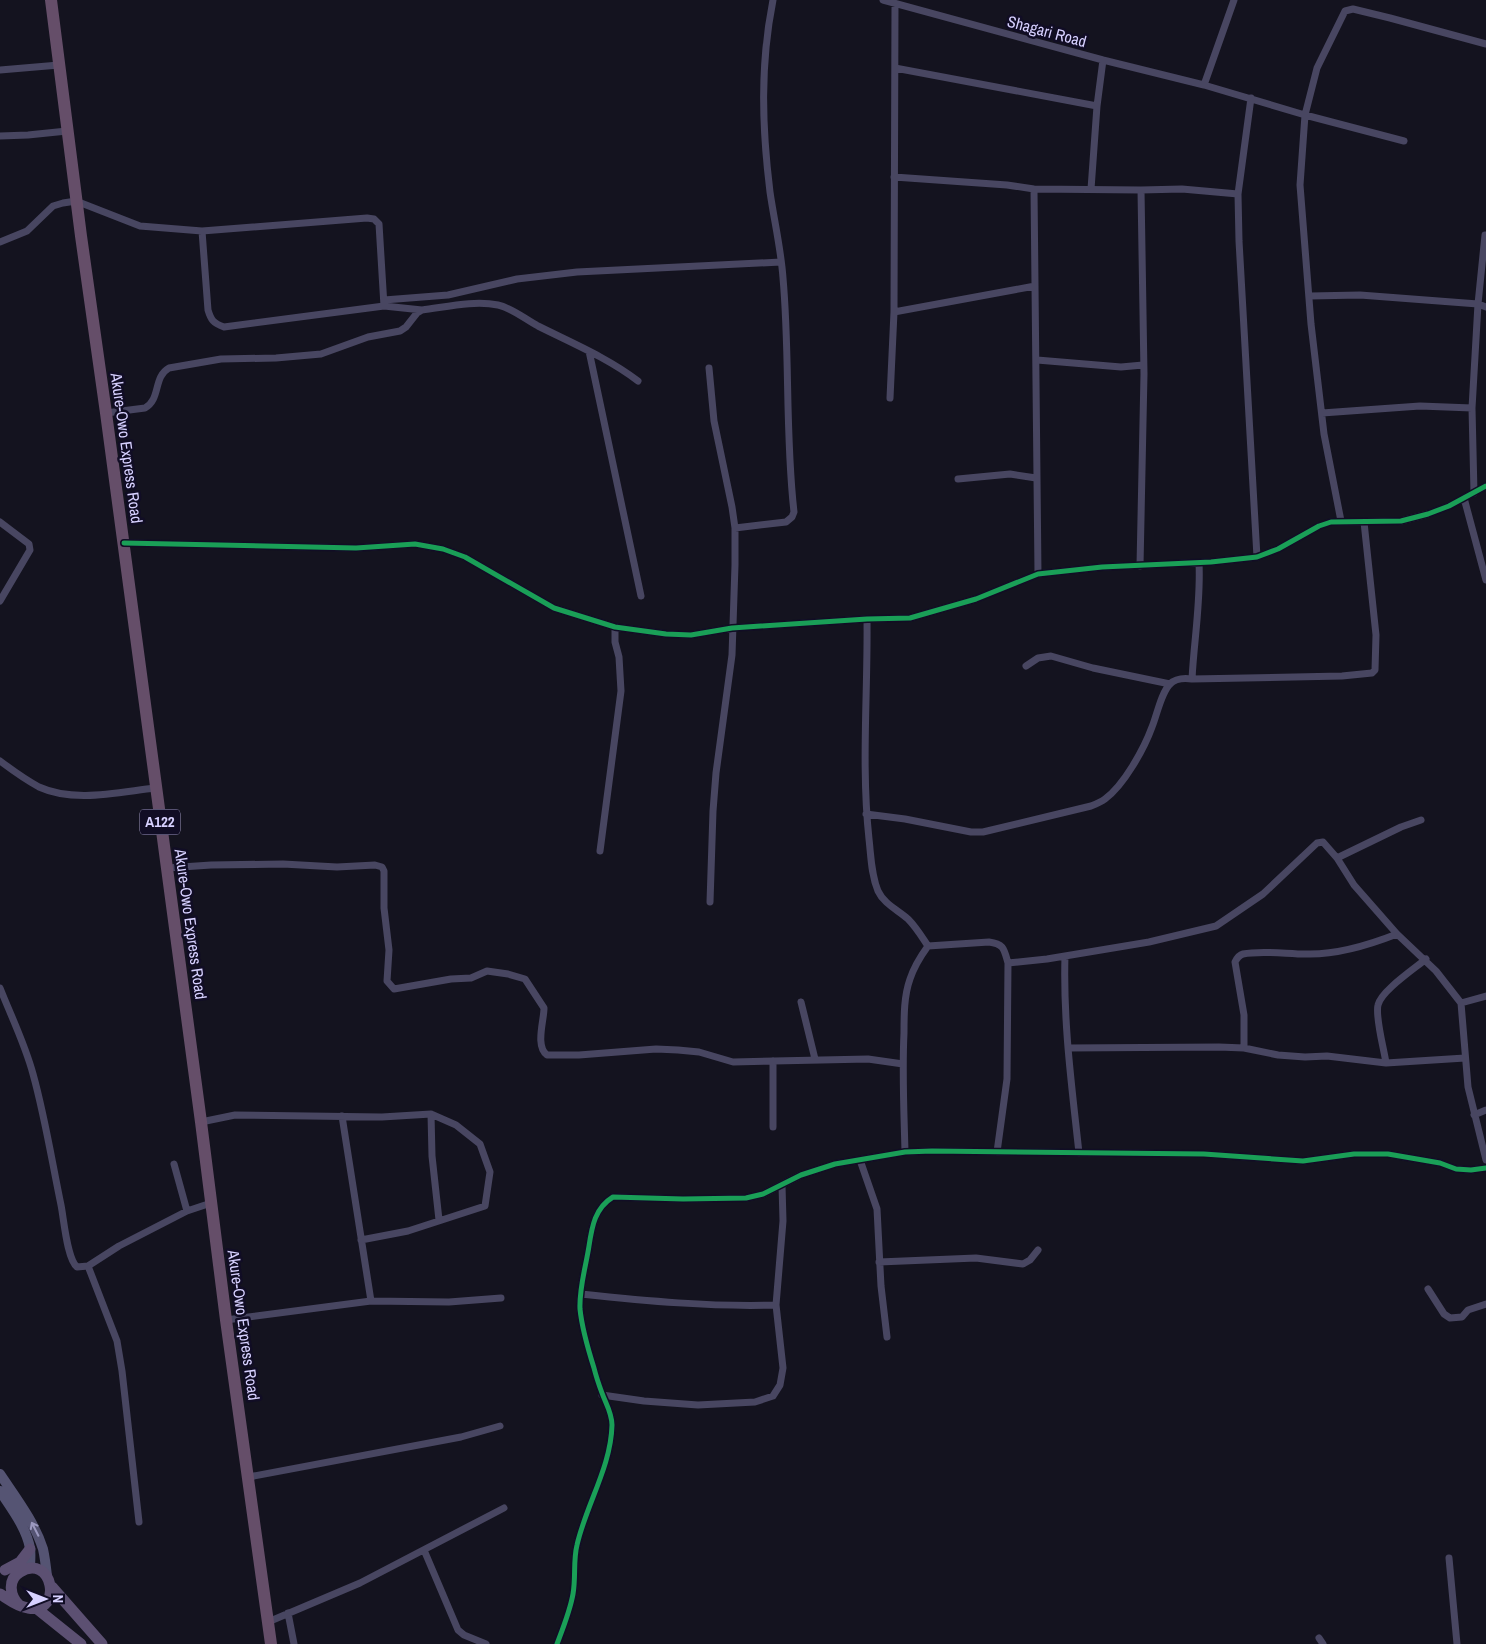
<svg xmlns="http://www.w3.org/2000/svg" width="1486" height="1644" font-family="'Archivo Narrow',sans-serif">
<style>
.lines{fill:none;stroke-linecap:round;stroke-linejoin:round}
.street{stroke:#484661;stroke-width:7}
.secondary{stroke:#555473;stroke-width:10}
.primary{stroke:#5c5072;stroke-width:11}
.highway{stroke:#654e69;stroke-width:12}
.cycleway-casing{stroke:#110d25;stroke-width:8}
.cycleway{stroke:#1a9f57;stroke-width:5}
.oneway{stroke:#9c99c0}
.labels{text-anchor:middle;stroke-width:5;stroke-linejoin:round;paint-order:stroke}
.shield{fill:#110d25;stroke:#9c96be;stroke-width:1}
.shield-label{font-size:15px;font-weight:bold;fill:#d7d1ff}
.street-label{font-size:16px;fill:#d7d1ff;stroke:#110d25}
</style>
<rect width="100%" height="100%" fill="#14131f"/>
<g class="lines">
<path class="street" d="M883,0L1103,60L1204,85L1305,115L1300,185L1311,324L1324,434L1341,521
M895,68L1097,106
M0,70L59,65
M1204,85L1234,0
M1251,98L1238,194L1239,241L1257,557
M0,136L28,135L67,131
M1404,141L1305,115L1317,68L1345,11L1353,9L1390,18L1486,44
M894,177L1007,185L1034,189L1141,190L1182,189L1238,194
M1034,189L1038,574
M1091,189L1097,106L1103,60
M202,231L208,310C211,320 213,323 224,327L384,306L422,310
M0,242L27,231L53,206L63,203L76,201L140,226L202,231L367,218L374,219L379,224L384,306
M1310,296L1360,295L1478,304L1486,307
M384,300L448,295L517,279L577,272L781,262
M894,312L1035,286
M589,351L641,596
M1037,360L1121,367L1143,365
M709,368L714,421L732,507L735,528V565L732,655L716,773L713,811L710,902
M890,398L894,312L895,4
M106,413L145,408C161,399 153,377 169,368L221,359L276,358L321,354L368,337L400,331L406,327L417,313L422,310C446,307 474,300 498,305C512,308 525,319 538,326C572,343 608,358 638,381
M1322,413L1420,406L1472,408
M958,479L1010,474L1036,478
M1474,493L1472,408L1478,304L1485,235
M1464,498L1486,580
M0,522L29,544L30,550L0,601
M735,528L786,522L792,517L794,512C785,434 790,356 783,278C781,249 774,220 770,192C762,127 760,65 773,0
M124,543L356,548L415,544L443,549L465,557L554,608L615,627L666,634L691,635L732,628L867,619L910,618L976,599L1038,574L1102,567L1211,562L1257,557L1278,549L1319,526L1331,522L1401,521L1428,514L1449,506L1486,486
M1140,566L1144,374L1141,190
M867,619C868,692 861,765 869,839C871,856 871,874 878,891C884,904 898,910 908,919C916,927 922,937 928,946C920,957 914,967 910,979C904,996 904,1015 904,1033C902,1073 904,1112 905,1152
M1026,666L1038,658L1051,656L1093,668L1170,684
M1192,679L1342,676L1372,673L1375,670L1376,635L1364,522
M0,761C12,770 26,780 39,787C74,803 119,792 155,788
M866,814L905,819L971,832H983L1091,806C1096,804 1101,802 1105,799C1124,785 1144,749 1152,727C1157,715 1161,693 1170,684C1176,678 1185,678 1192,679C1194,640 1201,601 1199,563
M600,851L621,691L619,657L615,642V627
M1337,858L1401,827L1421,820
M167,868L211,865L283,864L337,867L375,865L382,867L384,871V908L389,950L387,981L394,989L451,979L471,978L487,971L508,974L525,979L544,1008C544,1021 535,1046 547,1055H579L656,1049L678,1050L699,1052L733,1062L868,1059L903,1064
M928,946L989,942C1004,944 1004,949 1008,963L1007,1079L997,1152
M1065,956C1063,1022 1072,1088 1079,1153
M1008,963L1047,959L1149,942L1216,926L1263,894L1317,843L1323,842L1337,858L1354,885L1397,934L1436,971L1461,1003L1468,1087L1486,1160
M0,988C11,1016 25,1044 33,1074C45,1117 52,1162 61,1205C64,1220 67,1259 77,1267L88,1266L119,1246L187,1211L211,1203
M801,1002L815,1059
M1461,1003L1486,996
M1068,1048L1219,1047L1244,1048L1278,1055L1305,1057L1327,1056L1386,1063L1465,1058
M1244,1048V1015L1235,962C1237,958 1239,955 1243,954C1261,950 1287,954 1306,954C1336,955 1369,945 1397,934
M773,1061V1127
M1386,1063C1384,1049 1375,1017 1378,1005C1381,991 1414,969 1426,959
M431,1114L432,1156L439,1220
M1474,1115L1486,1110
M342,1116L371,1301
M201,1122L235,1115L382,1117L431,1114L456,1125L480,1144L490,1172L485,1206L408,1231L361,1240
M860,1160L877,1209L881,1286L887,1337
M174,1164L187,1211
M879,1262L976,1258L1023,1264L1030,1260L1038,1250
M88,1266L117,1341L122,1371L139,1522
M1428,1289L1444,1314L1450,1318L1462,1317L1468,1310L1486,1304
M581,1294C646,1301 711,1307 776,1305
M226,1320L371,1301L449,1302L501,1298
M602,1395L644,1401L698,1405L755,1402L773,1396L780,1385L783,1368L776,1305L783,1221L782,1185
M249,1477L461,1437L500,1426
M424,1550L458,1630L464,1635L486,1644
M1449,1558L1457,1644
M288,1613L294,1644
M268,1622L360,1583L504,1508
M1319,1638L1323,1644
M557,1644C563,1628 570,1611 573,1594C576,1577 573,1561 577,1545C586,1505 611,1467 612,1425C612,1413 606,1404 602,1393C599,1385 596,1376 594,1368C588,1349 582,1329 580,1309C579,1288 586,1266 589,1246C592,1226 595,1208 613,1197L683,1199L746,1198L763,1194L801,1175L835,1164L905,1152L932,1151L1204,1154L1303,1161L1354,1154H1388L1440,1163L1456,1169L1471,1170L1486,1168"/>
<path class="secondary" d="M0,1474C16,1498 34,1521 43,1549C45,1558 46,1567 47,1576
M0,1491C11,1508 26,1527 30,1548C31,1555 30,1562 30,1568"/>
<path class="primary" d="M5,1570L20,1562L30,1549
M52,1587L102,1644
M0,1594C8,1599 18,1607 28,1608C65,1614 52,1552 20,1572C7,1580 10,1596 19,1605
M36,1608L81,1644"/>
<path class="highway" d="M51,0L81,236L106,413L201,1122L226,1320L271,1644"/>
<defs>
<path id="cycleway" d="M124,543L356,548L415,544L443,549L465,557L554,608L615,627L666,634L691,635L732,628L867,619L910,618L976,599L1038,574L1102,567L1211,562L1257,557L1278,549L1319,526L1331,522L1401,521L1428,514L1449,506L1486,486
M557,1644C563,1628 570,1611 573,1594C576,1577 573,1561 577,1545C586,1505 611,1467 612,1425C612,1413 606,1404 602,1393C599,1385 596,1376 594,1368C588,1349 582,1329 580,1309C579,1288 586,1266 589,1246C592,1226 595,1208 613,1197L683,1199L746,1198L763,1194L801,1175L835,1164L905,1152L932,1151L1204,1154L1303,1161L1354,1154H1388L1440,1163L1456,1169L1471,1170L1486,1168"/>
</defs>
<use href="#cycleway" class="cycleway-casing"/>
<use href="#cycleway" class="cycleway"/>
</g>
<defs><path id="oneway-shaft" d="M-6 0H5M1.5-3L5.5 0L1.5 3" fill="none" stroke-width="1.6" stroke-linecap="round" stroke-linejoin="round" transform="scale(1.25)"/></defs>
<use class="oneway" href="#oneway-shaft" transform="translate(35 1529) rotate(-117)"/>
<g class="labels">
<rect class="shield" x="140" y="809.5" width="40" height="25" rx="4"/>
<g class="shield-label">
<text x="160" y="827">A122</text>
</g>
<g class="street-label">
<text transform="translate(1047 31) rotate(15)" y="6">Shagari Road</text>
<text transform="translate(127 448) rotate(82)" y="6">Akure-Owo Express Road</text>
<text transform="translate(191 924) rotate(82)" y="6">Akure-Owo Express Road</text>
<text transform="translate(244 1325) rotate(82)" y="6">Akure-Owo Express Road</text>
</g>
</g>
<g transform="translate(45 1599) rotate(90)" stroke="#110d25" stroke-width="4" paint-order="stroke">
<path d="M0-4L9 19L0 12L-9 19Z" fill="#d7d1ff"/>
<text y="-8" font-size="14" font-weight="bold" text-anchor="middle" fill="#d7d1ff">N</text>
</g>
</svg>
